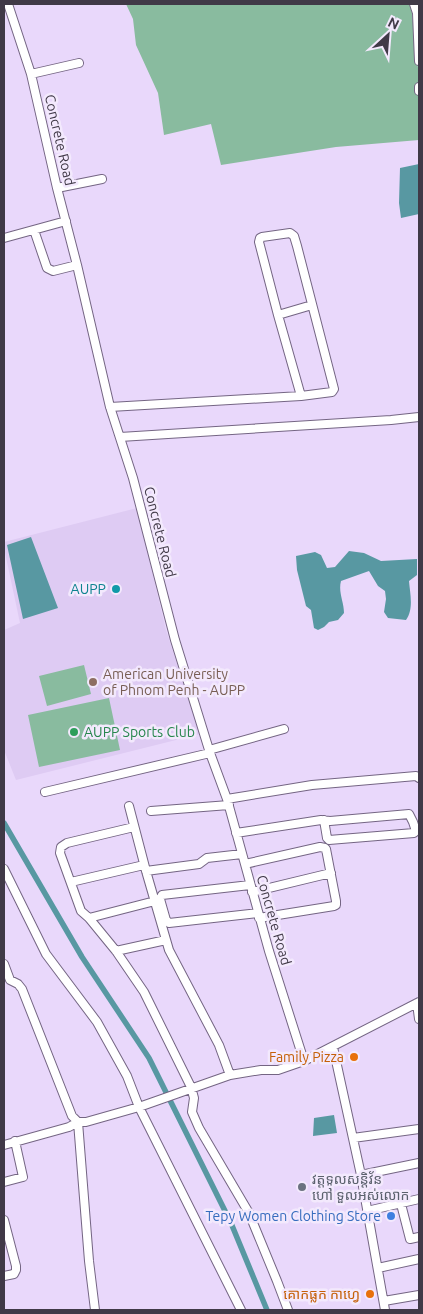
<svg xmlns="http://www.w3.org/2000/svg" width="423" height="1314" font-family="Ubuntu,'Noto Sans Khmer',sans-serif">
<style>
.built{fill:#decbf3}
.green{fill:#89bb9f}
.water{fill:#5898a2}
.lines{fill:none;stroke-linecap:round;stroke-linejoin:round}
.canal{stroke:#5898a2;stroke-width:5.5}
.minor-casing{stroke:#746583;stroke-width:10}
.minor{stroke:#fff;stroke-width:8}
.culture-dot{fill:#0f9aa8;stroke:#f3e9fd;stroke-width:2}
.education-dot{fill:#8d6e63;stroke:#f3e9fd;stroke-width:2}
.leisure-dot{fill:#2e9e5b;stroke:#f3e9fd;stroke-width:2}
.food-dot{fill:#e8710a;stroke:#f3e9fd;stroke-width:2}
.worship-dot{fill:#6b7280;stroke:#f3e9fd;stroke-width:2}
.shop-dot{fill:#3f7fe0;stroke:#f3e9fd;stroke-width:2}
.labels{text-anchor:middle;stroke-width:5;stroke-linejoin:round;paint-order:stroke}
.street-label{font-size:14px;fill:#403947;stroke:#f3e9fd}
.culture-label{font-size:14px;fill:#0d838f;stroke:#f3e9fd;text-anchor:end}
.education-label{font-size:14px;fill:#785e54;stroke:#f3e9fd;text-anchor:start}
.leisure-label{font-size:14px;fill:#27864d;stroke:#f3e9fd;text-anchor:start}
.food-label{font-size:14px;fill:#c56008;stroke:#f3e9fd;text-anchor:end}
.worship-label{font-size:14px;fill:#5b616d;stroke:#f3e9fd;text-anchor:start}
.shop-label{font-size:14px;fill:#366cbe;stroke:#f3e9fd;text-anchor:end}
</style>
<rect width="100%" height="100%" fill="#e9d8fb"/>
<path class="built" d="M137,508L166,630L200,734L16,780L4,750V630L20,623L4,548V542Z"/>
<path class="green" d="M126,4H411L419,77V140L336,147L221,165L211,124L164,135L158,93L136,45L133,19Z
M84,665L91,694L47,706L39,676Z
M109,698L120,750L39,767L28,715Z"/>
<path class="water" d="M419,164V214L401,218L399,203L400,168Z
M31,537L58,608L23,619L7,545Z
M349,551L364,553L381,561L417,559V575L409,581C410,593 414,609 406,620L388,618L384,612L386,599L385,591L378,586L369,571L341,581C338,592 344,602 344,613L338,620L329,622L324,627L318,630L314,628L311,610L306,606L297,570L296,556L315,552L321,555L327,568L335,567Z
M334,1115L337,1133L313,1136L314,1118Z"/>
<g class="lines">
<path class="canal" d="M4,823L82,957L149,1058L231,1223L267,1310"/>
<defs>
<path id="minor" d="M8,4L31,74L57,188L77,265L110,407L133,478L175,640L210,753L227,799L269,951L304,1061
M414,4L417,13L419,61
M31,74L79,63
M419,87V91
M57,188L102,179
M34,230L47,268L53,271L77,265
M4,238L66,221
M278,315L312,305
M110,407L301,396L332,392L334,389L297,246L294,236L290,233L262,237L260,238L259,242L278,315L301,396
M120,437L391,420L419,417
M209,750L284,729
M45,792L210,753
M227,799L312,785L416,776L419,778
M129,806L146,871L169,950L219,1045L230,1075
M151,811L229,805
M134,827L67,843L61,847L60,853L81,911L89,918L116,951L144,992L191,1087L194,1098L192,1112L199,1128L249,1213L277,1281L288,1310
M236,833L321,820L330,821L409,814L413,822L416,831L414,833L329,840L327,838L324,820
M245,864L320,847L325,848L326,849L336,901V905L334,906L259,918
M4,869L46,954L97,1022L127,1076L139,1107L241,1310
M146,871L199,864L207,858L242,854
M71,882L144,865
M250,885L162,895L160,899L166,920L169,923L258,913
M252,892L331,873
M89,918L155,901
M116,951L166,940
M4,964L10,980L18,984L22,989L72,1116L78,1122H86L139,1107L230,1075L261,1070H278L304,1061L419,1002
M417,1003L419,1019
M333,1047L361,1175L385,1310
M353,1138L419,1129
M4,1145L69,1127L78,1122L89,1261L95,1310
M361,1175L419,1163
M4,1182L23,1177L15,1141
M401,1204L410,1239L419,1237
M367,1211L419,1199
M4,1220L16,1266V1270L14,1274L4,1276
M378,1268L419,1259
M384,1301L419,1295"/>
</defs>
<use href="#minor" class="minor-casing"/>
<use href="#minor" class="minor"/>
</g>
<circle class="culture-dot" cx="116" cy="589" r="5"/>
<circle class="education-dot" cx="93" cy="682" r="5"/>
<circle class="leisure-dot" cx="74" cy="732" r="5"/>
<g class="food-dot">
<circle cx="354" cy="1057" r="5"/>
<circle cx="370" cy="1294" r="5"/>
</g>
<circle class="worship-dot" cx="302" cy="1187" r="5"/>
<circle class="shop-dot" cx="391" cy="1216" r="5"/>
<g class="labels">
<g class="street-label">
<text transform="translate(60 140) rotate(77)" y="5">Concrete Road</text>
<text transform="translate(160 532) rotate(76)" y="5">Concrete Road</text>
<text transform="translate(274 920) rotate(74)" y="5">Concrete Road</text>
</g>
<g class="culture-label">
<text x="106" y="594">AUPP</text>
</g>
<g class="education-label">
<text x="103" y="679">American University<tspan x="103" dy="16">of Phnom Penh - AUPP</tspan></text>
</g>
<g class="leisure-label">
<text x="84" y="737">AUPP Sports Club</text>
</g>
<g class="food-label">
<text x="344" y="1062">Family Pizza</text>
<text x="360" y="1299">គោកធ្លក កាហ្វេ</text>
</g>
<g class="worship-label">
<text x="312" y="1184">វត្តទូលសន្តិវ័ន<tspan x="312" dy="16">ហៅ ទួលអស់លោក</tspan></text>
</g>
<g class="shop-label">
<text x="381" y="1221">Tepy Women Clothing Store</text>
</g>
</g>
<rect width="423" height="1314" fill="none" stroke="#403947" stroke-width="10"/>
<g transform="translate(388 35) rotate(26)" stroke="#f3e9fd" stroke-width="4" paint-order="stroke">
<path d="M0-4L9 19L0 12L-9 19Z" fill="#403947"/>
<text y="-8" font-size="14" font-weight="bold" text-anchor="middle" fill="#403947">N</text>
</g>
</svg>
